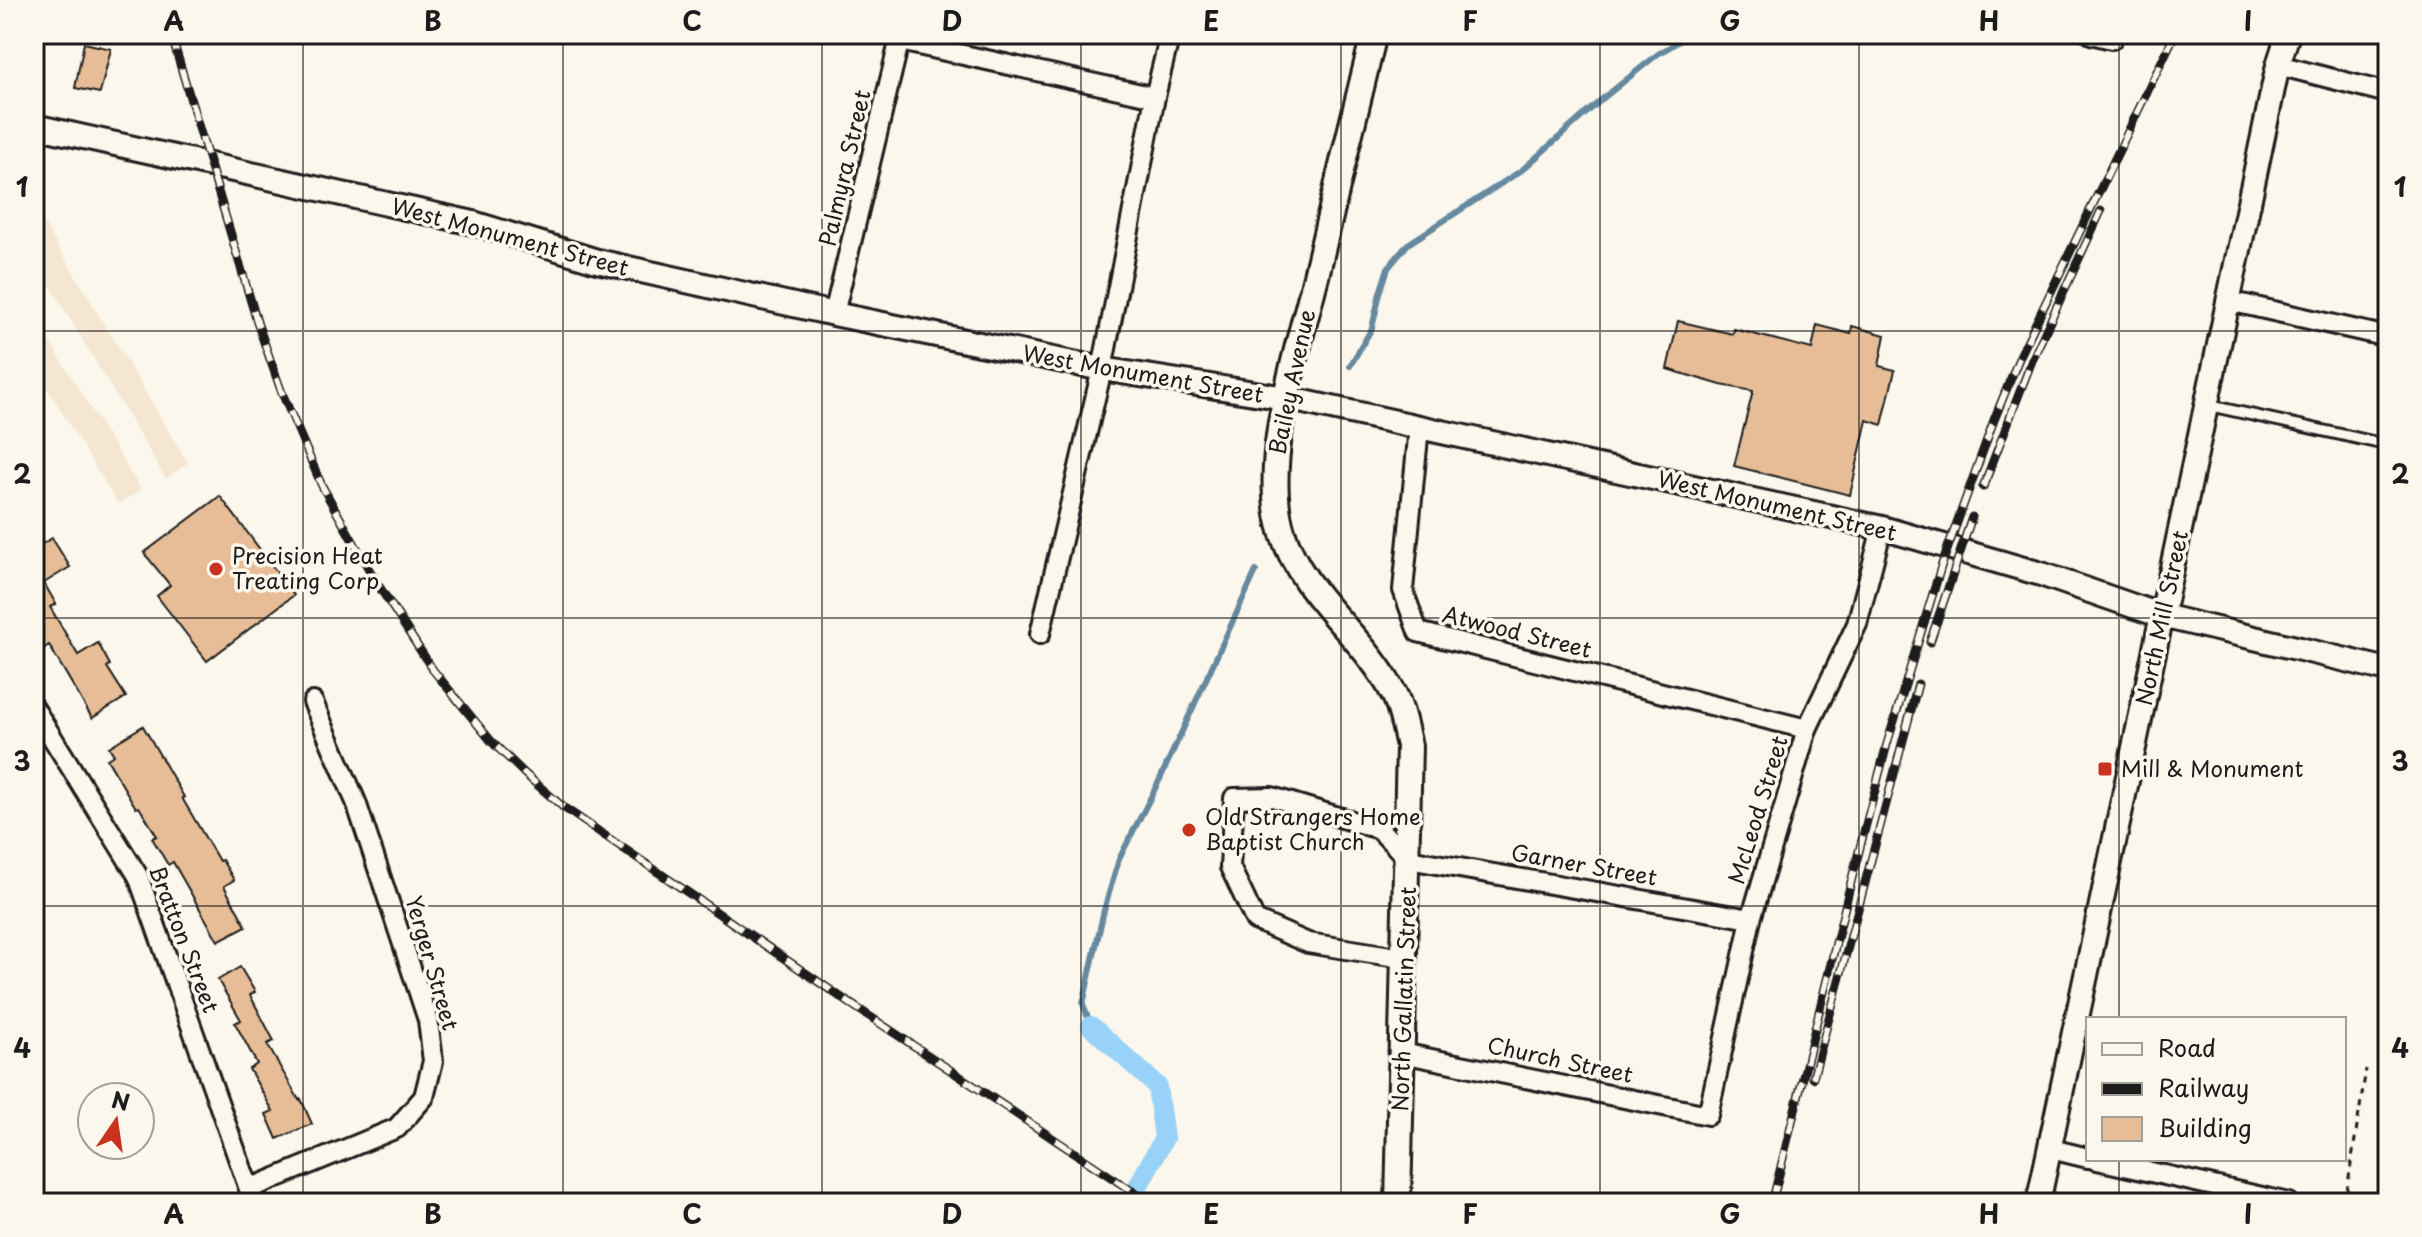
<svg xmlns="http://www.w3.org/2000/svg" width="2422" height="1237" font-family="'Playpen Sans',sans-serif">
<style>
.built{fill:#f5e6d2}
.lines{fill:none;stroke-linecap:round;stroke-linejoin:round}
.stream{stroke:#6689a0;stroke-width:6}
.canal{stroke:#98d2f8;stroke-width:20}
.building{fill:#e6bd96;stroke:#1c1c1c;stroke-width:2}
.service-casing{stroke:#1c1c1c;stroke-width:15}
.minor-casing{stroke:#1c1c1c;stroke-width:24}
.tertiary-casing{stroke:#1c1c1c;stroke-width:28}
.secondary-casing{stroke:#1c1c1c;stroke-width:30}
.path{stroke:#1c1c1c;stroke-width:3;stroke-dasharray:6 6;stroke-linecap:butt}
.service{stroke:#fbf7ec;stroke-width:9}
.minor{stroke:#fbf7ec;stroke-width:18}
.tertiary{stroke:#fbf7ec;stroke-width:22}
.secondary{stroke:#fbf7ec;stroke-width:24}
.rail-casing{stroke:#1c1c1c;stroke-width:9}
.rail{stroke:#fbf7ec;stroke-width:6;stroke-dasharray:18;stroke-linecap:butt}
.grid{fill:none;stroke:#1c1c1c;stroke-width:2;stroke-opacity:0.55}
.poi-dot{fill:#c8321e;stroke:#fbf7ec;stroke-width:3}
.labels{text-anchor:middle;stroke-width:7;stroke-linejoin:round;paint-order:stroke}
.street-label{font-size:22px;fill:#1c1c1c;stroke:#fbf7ec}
.poi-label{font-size:22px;fill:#1c1c1c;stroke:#fbf7ec;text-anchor:start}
.neatline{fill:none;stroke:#1c1c1c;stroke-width:3}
.grid-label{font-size:26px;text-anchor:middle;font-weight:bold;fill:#1c1c1c}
</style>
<rect width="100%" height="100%" fill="#fbf7ec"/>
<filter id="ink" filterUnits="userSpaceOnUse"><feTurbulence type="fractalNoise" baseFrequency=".0125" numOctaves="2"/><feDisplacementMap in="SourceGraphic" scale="16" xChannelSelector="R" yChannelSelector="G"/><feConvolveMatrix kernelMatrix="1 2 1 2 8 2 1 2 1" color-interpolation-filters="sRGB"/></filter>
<g filter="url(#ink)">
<path class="built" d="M34,207L188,463L166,479L34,259Z
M34,316L141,490L118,504L34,367Z"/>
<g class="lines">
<path class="stream" d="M1350,366L1372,328L1380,293L1388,268L1408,244L1522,170L1601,100L1658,54L1691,34
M1091,1026L1083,1004L1104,910L1119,859L1160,779L1256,571"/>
<path class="canal" d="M1091,1026L1157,1086L1164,1138L1129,1203"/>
</g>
<path class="building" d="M84,43L111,49L100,93L75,88Z
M1678,321L1733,334L1734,329L1812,349L1817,325L1851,334L1852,326L1885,335L1879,366L1895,370L1882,425L1867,420L1850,495L1734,466L1753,391L1721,385L1667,369Z
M220,496L294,595L207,661L157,596L170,585L144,553Z
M52,538L70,567L44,583L56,604L50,607L78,655L98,643L110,665L107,667L126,697L92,718L49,645L43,649L34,633V549Z
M143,726L184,797L182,798L219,861L222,860L234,880L224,886L246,926L218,941L173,862L168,865L152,838L157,836L139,807L136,808L107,759L114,755L109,747Z
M240,967L255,992L250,995L274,1041L267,1044L299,1100L301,1099L312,1124L277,1139L266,1114L273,1111L249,1069L257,1064L235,1023L241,1020L218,980Z"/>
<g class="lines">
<defs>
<path id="service" d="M2207,405L2388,445"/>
<path id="minor" d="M2091,34L2112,39
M900,41L1155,97
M2278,65L2388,93
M2229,301L2388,337
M834,314L901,34
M1419,427L1403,590L1418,632L1807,729
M1040,634L1102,369L1155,97L1170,34
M34,708L138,876L254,1203
M1403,958L1308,943L1255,920L1230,867L1234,798L1272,797L1379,829L1408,859L1751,919
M1402,1053L1708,1115L1751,919L1807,729L1857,624L1882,528
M2051,1149L2088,1158
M2093,1159L2289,1203
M249,1189L397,1128L424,1097L433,1061L428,1020L356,802L313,702"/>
<path id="tertiary" d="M34,126L473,223L597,261L834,314L1102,369L1286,398L1882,528L2041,574L2162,616L2388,670
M2038,1203L2278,65L2288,34"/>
<path id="secondary" d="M1374,34C1354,115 1335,195 1316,276C1299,347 1260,461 1282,531C1302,597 1363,634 1394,694C1402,709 1405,730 1409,746L1398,1203"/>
</defs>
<use href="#service" class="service-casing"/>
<use href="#minor" class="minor-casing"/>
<use href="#tertiary" class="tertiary-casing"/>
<use href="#secondary" class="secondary-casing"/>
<path class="path" d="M2345,1203L2366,1069"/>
<use href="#service" class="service"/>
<use href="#minor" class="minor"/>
<use href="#tertiary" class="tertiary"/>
<use href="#secondary" class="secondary"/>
<defs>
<path id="rail" d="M171,34L258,325L282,393L322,486L375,580L433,670L492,742L525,774L563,807L845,1000L1150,1203
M1983,487L2033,358L2101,211
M1930,642L1972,517
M1813,1078L1918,684
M1772,1203L1852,878L1887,744L1941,567L1994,420L2020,356L2175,34"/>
</defs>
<use href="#rail" class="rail-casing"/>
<use href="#rail" class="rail"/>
</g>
</g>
<path class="grid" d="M303,34V1203M563,34V1203M822,34V1203M1081,34V1203M1341,34V1203M1600,34V1203M1859,34V1203M2119,34V1019M34,331H2388M34,618H2388M34,906H2388M2119,1159V1203"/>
<g class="poi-dot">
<circle cx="216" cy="569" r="8"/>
<rect x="2097" y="761" width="16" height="16" rx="4"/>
<circle cx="1189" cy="830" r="8"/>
</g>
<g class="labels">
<g class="street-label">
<text transform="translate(845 168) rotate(-77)" y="8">Palmyra Street</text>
<text transform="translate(510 237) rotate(15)" y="8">West Monument Street</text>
<text transform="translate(1143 374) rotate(10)" y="8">West Monument Street</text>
<text transform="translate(1292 382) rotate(-78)" y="8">Bailey Avenue</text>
<text transform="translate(1777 506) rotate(13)" y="8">West Monument Street</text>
<text transform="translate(2162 618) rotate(-78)" y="8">North Mill Street</text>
<text transform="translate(1517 632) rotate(14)" y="8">Atwood Street</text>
<text transform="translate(1758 810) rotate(-73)" y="8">McLeod Street</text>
<text transform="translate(1584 865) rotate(10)" y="8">Garner Street</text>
<text transform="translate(184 939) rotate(69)" y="8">Bratton Street</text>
<text transform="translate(432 963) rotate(74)" y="8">Yerger Street</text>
<text transform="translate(1404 999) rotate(-88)" y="8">North Gallatin Street</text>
<text transform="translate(1560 1060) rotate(12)" y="8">Church Street</text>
</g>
<g class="poi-label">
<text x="232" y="564">Precision Heat<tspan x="232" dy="25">Treating Corp</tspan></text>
<text x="2121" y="777">Mill &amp; Monument</text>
<text x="1205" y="825">Old Strangers Home<tspan x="1205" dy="25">Baptist Church</tspan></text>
</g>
</g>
<rect width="2422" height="1237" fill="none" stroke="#fbf7ec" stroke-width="88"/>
<rect x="2086" y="1017" width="260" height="144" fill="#fbf7ec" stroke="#a29f99" stroke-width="2"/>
<rect x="2102" y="1043" width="40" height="12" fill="#fbf7ec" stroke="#a29f99" stroke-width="2"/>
<text x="2158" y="1057" font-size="24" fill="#1c1c1c">Road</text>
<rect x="2102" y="1083" width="40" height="12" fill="#1c1c1c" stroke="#a29f99" stroke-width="2"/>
<text x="2158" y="1097" font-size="24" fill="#1c1c1c">Railway</text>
<rect x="2102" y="1117" width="40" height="24" fill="#e6bd96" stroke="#a29f99" stroke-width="2"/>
<text x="2158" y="1137" font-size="24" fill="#1c1c1c">Building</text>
<g transform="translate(116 1121) rotate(13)"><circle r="38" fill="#fbf7ec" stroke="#a29f99" stroke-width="2"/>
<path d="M0-6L14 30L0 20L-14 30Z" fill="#c8321e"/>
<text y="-12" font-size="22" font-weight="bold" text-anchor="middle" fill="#1c1c1c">N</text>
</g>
<rect x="44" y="44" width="2334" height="1149" class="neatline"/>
<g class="grid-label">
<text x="174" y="31">A</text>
<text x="433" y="31">B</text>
<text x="692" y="31">C</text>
<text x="952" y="31">D</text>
<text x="1211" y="31">E</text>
<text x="1470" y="31">F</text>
<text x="1730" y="31">G</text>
<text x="1989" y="31">H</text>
<text x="2248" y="31">I</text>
<text x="22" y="197">1</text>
<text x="2400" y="197">1</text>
<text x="22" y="484">2</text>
<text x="2400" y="484">2</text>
<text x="22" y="771">3</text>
<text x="2400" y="771">3</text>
<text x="22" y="1058">4</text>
<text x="2400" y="1058">4</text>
<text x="174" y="1224">A</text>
<text x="433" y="1224">B</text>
<text x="692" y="1224">C</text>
<text x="952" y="1224">D</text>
<text x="1211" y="1224">E</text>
<text x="1470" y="1224">F</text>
<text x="1730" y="1224">G</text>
<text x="1989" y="1224">H</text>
<text x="2248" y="1224">I</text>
</g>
</svg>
